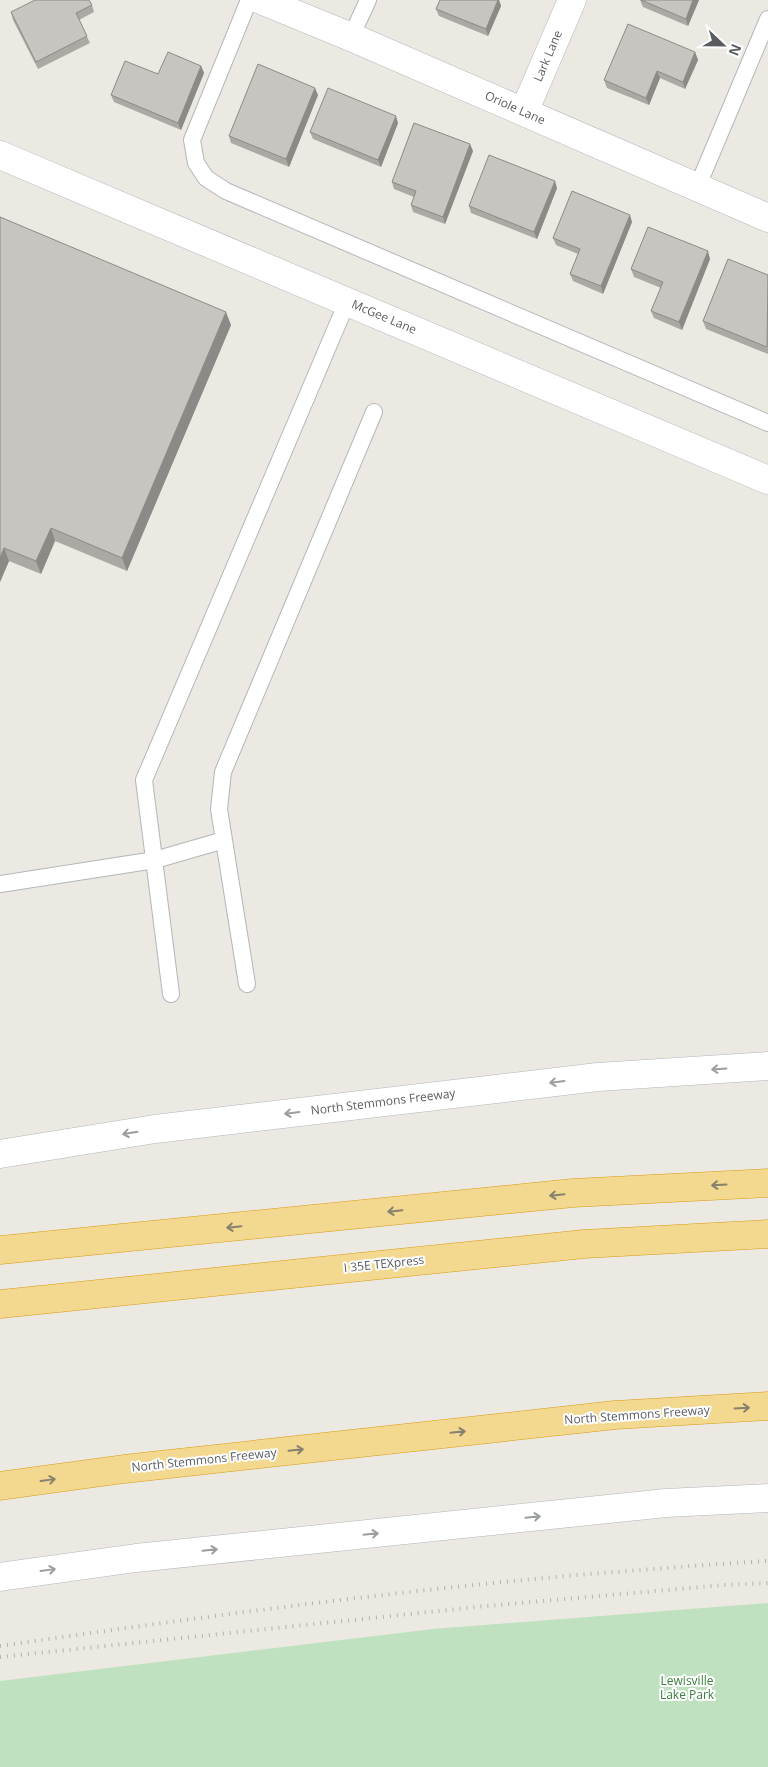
<svg xmlns="http://www.w3.org/2000/svg" width="768" height="1767" font-family="'Open Sans',sans-serif">
<style>
.green{fill:#bfe1bf}
.lines{fill:none;stroke-linecap:round;stroke-linejoin:round}
.lane-casing{stroke:#b3b6ba;stroke-width:18}
.street-casing{stroke:#b3b6ba;stroke-width:29}
.secondary-casing{stroke:#b3b5ba;stroke-width:29}
.highway-casing{stroke:#d99a13;stroke-width:29}
.lane{stroke:#fff;stroke-width:16}
.street{stroke:#fff;stroke-width:28}
.secondary{stroke:#fff;stroke-width:28}
.highway{stroke:#f3d990;stroke-width:28}
.rail{stroke:#b1b2b2;stroke-width:4;stroke-dasharray:1 6;stroke-linecap:butt}
.wall{fill:#aca9a5}
.shaded-wall{fill:#8c8a86}
.building{fill:#c8c5c0;stroke:#8c8a86}
.oneway{stroke:#9b9ea0}
.oneway2{stroke:#87826e}
.labels{text-anchor:middle;stroke-width:4;stroke-linejoin:round;paint-order:stroke}
.street-label{font-size:12px;fill:#595d60;stroke:#fff}
.park-label{font-size:12px;fill:#3b7e3e;stroke:#fff}
</style>
<rect width="100%" height="100%" fill="#ebe9e1"/>
<path class="green" d="M768,1603V1767H0V1681L433,1629Z"/>
<g class="lines">
<defs>
<path id="lane" d="M249,0L192,140L196,163L206,178L226,191L768,423
M351,37L368,0
M697,188L768,19
M0,884L155,860L224,840
M247,984L219,809L223,772L374,412
M171,994L144,780L347,302"/>
<path id="street" d="M261,0L351,37L768,218
M524,112L572,0"/>
<path id="secondary" d="M0,155L768,480
M0,1154L155,1129L598,1077L768,1066
M0,1577L136,1558L666,1503L768,1498"/>
<path id="highway" d="M0,1250L573,1193L768,1183
M0,1304L584,1244L768,1234
M0,1486L124,1469L615,1415L768,1406"/>
</defs>
<use href="#lane" class="lane-casing"/>
<use href="#street" class="street-casing"/>
<use href="#secondary" class="secondary-casing"/>
<use href="#highway" class="highway-casing"/>
<use href="#lane" class="lane"/>
<use href="#street" class="street"/>
<use href="#secondary" class="secondary"/>
<use href="#highway" class="highway"/>
<path class="rail" d="M0,1646C200,1617 400,1590 601,1573C657,1569 712,1564 768,1561
M0,1657L486,1606L724,1585L768,1583"/>
</g>
<path class="wall" d="M440,0H499L501,6L488,36L439,16L436,9Z
M640,0H699L688,26L643,7Z
M92,5L94,12L79,20L90,43L38,69L13,20L11,12Z
M695,52L698,60L685,89L660,78L649,105L607,88L604,80Z
M201,66L204,73L181,130L114,102L111,95Z
M318,95L289,167L231,143L229,136Z
M398,123L381,167L313,139L310,132Z
M473,151L445,224L413,212L411,205L414,197L394,189L392,182Z
M557,188L537,239L471,213L469,206Z
M0,217L231,325L127,571L55,541L41,574L9,561L0,582Z
M632,222L603,294L573,281L570,274L578,254L556,245L553,238Z
M710,259L682,330L654,318L651,311L661,288L634,277L631,269Z
M768,275V354L706,329L703,321Z"/>
<path class="shaded-wall" d="M498,0H499L501,6L488,36L486,29Z
M693,0H699L688,26L686,19Z
M695,52L698,60L685,89L683,82Z
M201,66L204,73L181,130L178,123Z
M657,71L660,78L649,105L646,98Z
M315,88L318,95L289,167L286,159Z
M396,116L398,123L381,167L378,160Z
M470,144L473,151L445,224L443,217Z
M555,181L557,188L537,239L534,232Z
M630,215L632,222L603,294L601,286Z
M708,251L710,259L682,330L679,322Z
M226,312L231,325L127,571L122,558Z
M51,528L55,541L41,574L36,561Z
M4,548L9,561L0,582V558Z"/>
<path class="building" d="M35,0H89L92,5L76,13L87,36L36,62L11,12Z
M440,0H498L486,29L436,9Z
M641,0H693L686,19Z
M628,24L695,52L683,82L657,71L646,98L604,80Z
M168,52L201,66L178,123L111,95L125,61L158,74Z
M258,64L315,88L286,159L229,136Z
M328,88L396,116L378,160L310,132Z
M414,123L470,144L443,217L411,205L416,191L392,182Z
M489,155L555,181L534,232L469,206Z
M572,191L630,215L601,286L570,274L580,249L553,238Z
M0,217L226,312L122,558L51,528L36,561L4,548L0,558Z
M648,227L708,251L679,322L651,311L663,282L631,269Z
M728,259L768,275L767,347L703,321Z"/>
<defs><path id="oneway-shaft" d="M-6 0H5M1.5-3L5.5 0L1.5 3" fill="none" stroke-width="1.6" stroke-linecap="round" stroke-linejoin="round" transform="scale(1.25)"/></defs>
<g class="oneway">
<use href="#oneway-shaft" transform="translate(719 1069) rotate(176)"/>
<use href="#oneway-shaft" transform="translate(557 1082) rotate(173)"/>
<use href="#oneway-shaft" transform="translate(292 1113) rotate(173)"/>
<use href="#oneway-shaft" transform="translate(130 1133) rotate(171)"/>
<use href="#oneway-shaft" transform="translate(533 1517) rotate(-6)"/>
<use href="#oneway-shaft" transform="translate(371 1534) rotate(-6)"/>
<use href="#oneway-shaft" transform="translate(210 1550) rotate(-6)"/>
<use href="#oneway-shaft" transform="translate(48 1570) rotate(-8)"/>
</g>
<g class="oneway2">
<use href="#oneway-shaft" transform="translate(719 1185) rotate(177)"/>
<use href="#oneway-shaft" transform="translate(557 1195) rotate(174)"/>
<use href="#oneway-shaft" transform="translate(395 1211) rotate(174)"/>
<use href="#oneway-shaft" transform="translate(234 1227) rotate(174)"/>
<use href="#oneway-shaft" transform="translate(742 1408) rotate(-3)"/>
<use href="#oneway-shaft" transform="translate(458 1432) rotate(-6)"/>
<use href="#oneway-shaft" transform="translate(296 1450) rotate(-6)"/>
<use href="#oneway-shaft" transform="translate(48 1480) rotate(-8)"/>
</g>
<g class="labels">
<g class="street-label">
<text transform="translate(548 56) rotate(-67)" y="4">Lark Lane</text>
<text transform="translate(515 108) rotate(24)" y="4">Oriole Lane</text>
<text transform="translate(384 317) rotate(23)" y="4">McGee Lane</text>
<text transform="translate(383 1102) rotate(-7)" y="4">North Stemmons Freeway</text>
<text transform="translate(384 1264) rotate(-6)" y="4">I 35E TEXpress</text>
<text transform="translate(637 1415) rotate(-4)" y="4">North Stemmons Freeway</text>
<text transform="translate(204 1460) rotate(-6)" y="4">North Stemmons Freeway</text>
</g>
<g class="park-label">
<text x="687" y="1685">Lewisville<tspan x="687" dy="14">Lake Park</tspan></text>
</g>
</g>
<g transform="translate(723 45) rotate(112)" stroke="#ffffff" stroke-width="4" paint-order="stroke">
<path d="M0-4L9 19L0 12L-9 19Z" fill="#595d60"/>
<text y="-8" font-size="14" font-weight="bold" text-anchor="middle" fill="#595d60">N</text>
</g>
</svg>
